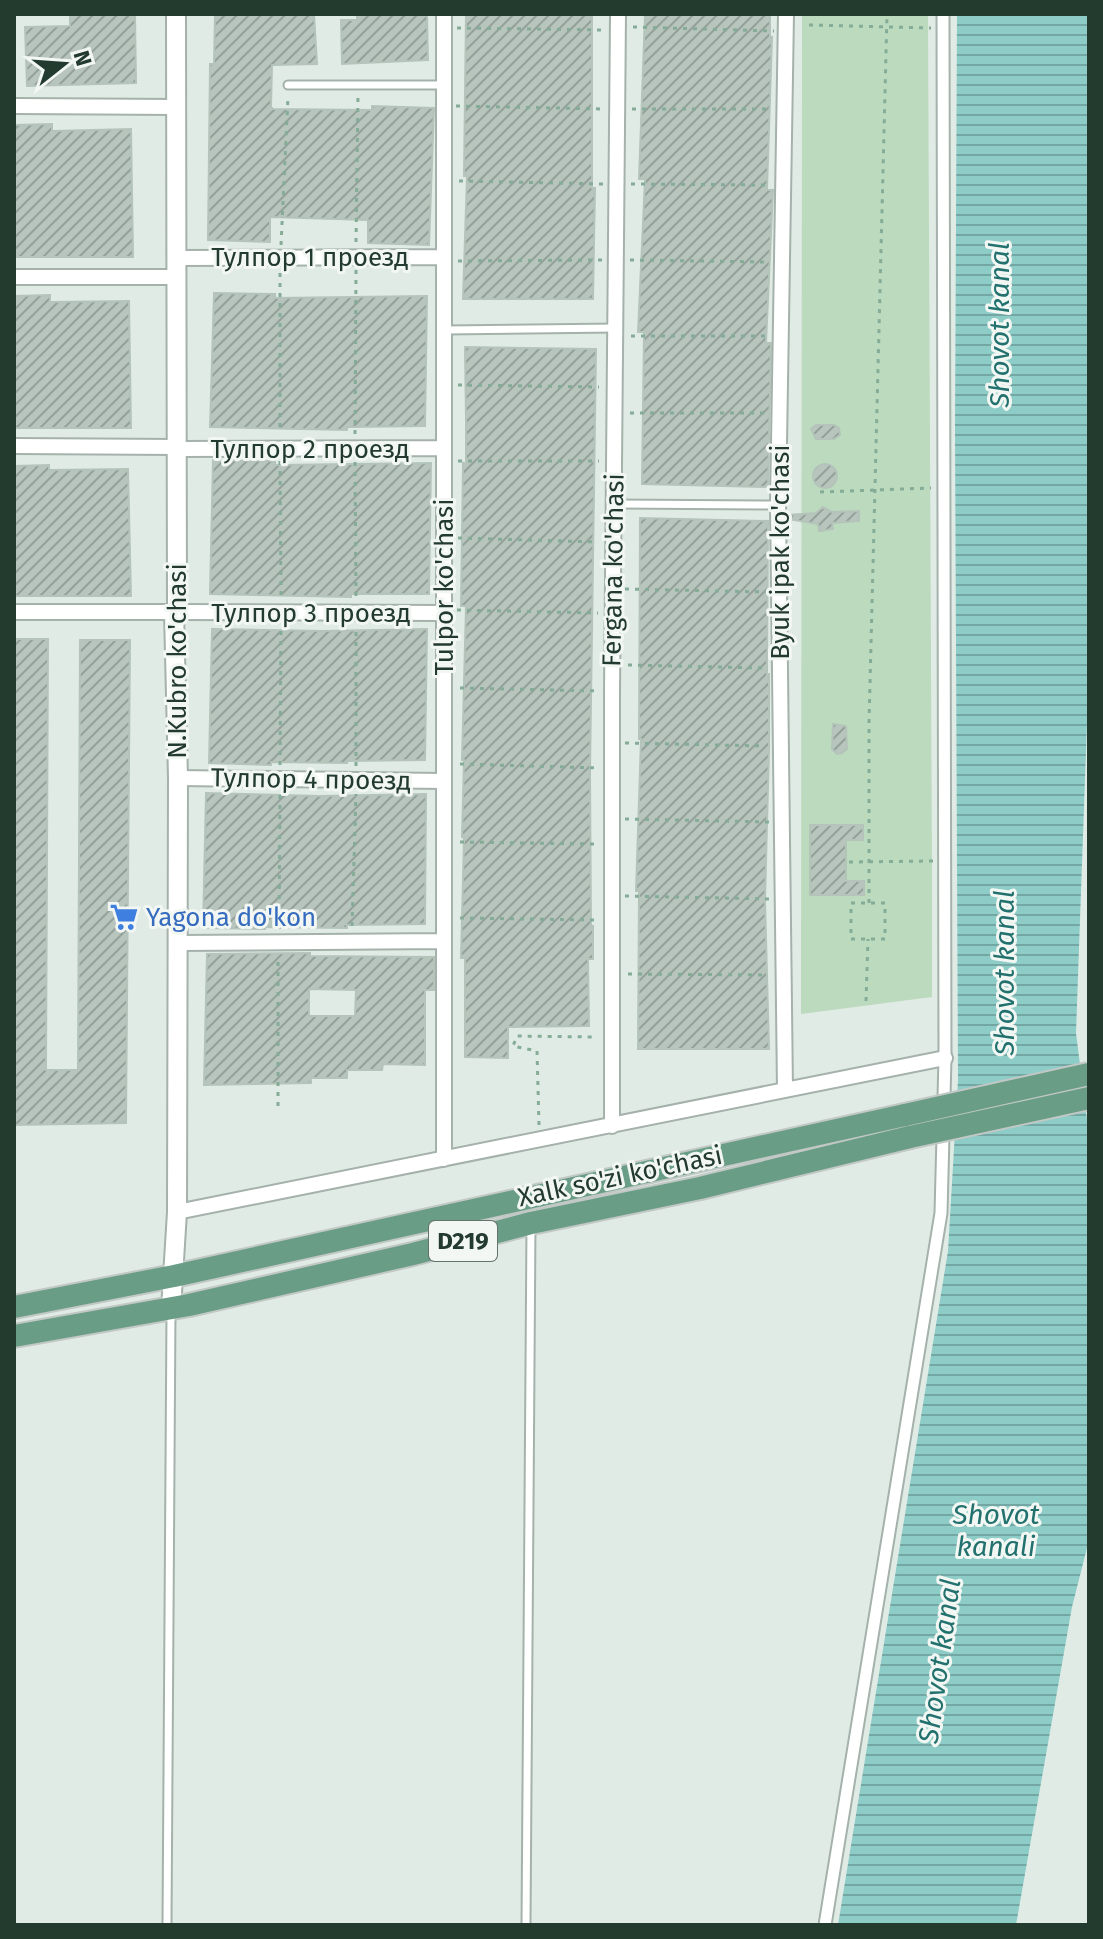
<svg xmlns="http://www.w3.org/2000/svg" width="1103" height="1939" font-family="'Fira Sans',sans-serif">
<style>
.green{fill:#bcdabe}
.water{fill:url(#water-rules)}
.building{fill:url(#building-hatch);stroke:#b4c4ba;stroke-width:2;fill-rule:evenodd}
.lines{fill:none;stroke-linecap:round;stroke-linejoin:round}
.service-casing{stroke:#a4b2ab;stroke-width:11}
.pedestrian-casing{stroke:#a4b2ab;stroke-width:15}
.minor-casing{stroke:#a4b2ab;stroke-width:18}
.tertiary-casing{stroke:#a4b2ab;stroke-width:22}
.primary-casing{stroke:#c1c8c5;stroke-width:26}
.path{stroke:#84ac97;stroke-width:3;stroke-dasharray:4 6;stroke-linecap:butt}
.service{stroke:#fff;stroke-width:7}
.pedestrian{stroke:#fff;stroke-width:11}
.minor{stroke:#fff;stroke-width:14}
.tertiary{stroke:#fff;stroke-width:18}
.primary{stroke:#699d85;stroke-width:22}
.primary-bridge-casing{stroke:#c1c8c5;stroke-width:26;stroke-linecap:butt}
.primary-bridge{stroke:#699d85;stroke-width:22}
.labels{text-anchor:middle;stroke-width:6;stroke-linejoin:round;paint-order:stroke}
.shield{fill:#f2f7f3;stroke:#61736a;stroke-width:2}
.shield-label{font-size:24px;font-weight:bold;fill:#233a2f}
.street-label{font-size:26px;fill:#233a2f;stroke:#f2f7f3}
.shop-label{font-size:26px;fill:#366cbe;stroke:#f2f7f3;text-anchor:start}
.water-label{font-size:28px;font-style:italic;fill:#22716e;stroke:#f2f7f3}
</style>
<defs>
<pattern id="water-rules" width="6" height="5" patternUnits="userSpaceOnUse" patternTransform="scale(2)"><rect width="6" height="5" fill="#8eccc8"/><path d="M0 2.5h6" fill="none" stroke="#74a7a3"/></pattern>
<pattern id="building-hatch" width="6" height="6" patternUnits="userSpaceOnUse" patternTransform="scale(2)"><rect width="6" height="6" fill="#b7c5bd"/><path d="M-1 1l2-2M0 6l6-6M5 7l2-2" fill="none" stroke="#94a19a"/></pattern>
</defs>
<rect width="100%" height="100%" fill="#e1ebe5"/>
<path class="green" d="M802,14H928L932,876V997L801,1014Z"/>
<path class="water" d="M957,14H1089V667L1076,1033L1089,1135V1540L1072,1607L1016,1925H838L948,1251L958,1080L955,430Z"/>
<path class="building" d="M70,14H135L136,83L27,86L25,27L70,26Z
M215,14H314L317,64L272,65L271,107L273,109L372,110V106L434,108L429,245L368,243V220L270,217V242L208,240L210,64H214Z
M357,14H427L428,60L342,64L341,20H357Z
M466,14H592V188H595L593,299H463L467,176H464Z
M645,14H770V37H772L767,190H773L766,343H771L768,487L642,484L644,332H638L645,179H639Z
M52,124V131L131,129L133,257H14V125Z
M214,293L275,294V298L427,296L425,426L347,427V430L210,427Z
M50,295V302L129,301L131,428H14V296Z
M465,347L596,349L590,772L591,926H593V959H588L589,1026L508,1027V1058L465,1057V958H461L464,838L462,837L464,760H462L466,606H461L463,463L466,464V421Z
M816,425H834L839,428L840,435L834,439H816L811,429Z
M213,460L275,461V465L431,463L429,594H351V597L210,594Z
M813 476a12 12 0 1 1 24 0a12 12 0 1 1-24 0Z
M49,465V470L128,469L131,596H14V466Z
M823,507L832,512L859,511V521L832,523L833,529L819,531L818,524L788,519V515L816,513Z
M640,518L768,521L767,674H769V749L765,901L769,1049H638L639,891H636L641,739H639Z
M212,629L322,631L427,629L425,760L347,761V763L271,762V765L209,763Z
M14,639H48L46,1070H78L80,640H130L126,1123L14,1125Z
M833,724L846,726L847,749L842,753L837,754L832,749Z
M206,793L321,796L426,794L425,924L347,925V928L265,927V929L203,928Z
M810,825H863V840H846V881H864V895H810Z
M310,953V956L434,957V990H425V1065L383,1064L382,1070H347V1078H311V1083L204,1085L207,954ZM309,989L356,990L355,1016H309Z"/>
<g class="lines">
<defs>
<path id="service" d="M288,85H444
M445,330L616,328
M615,504L778,505
M167,1925L171,1311
M526,1925L531,1225"/>
<path id="pedestrian" d="M825,1925L941,1213L945,1058L943,14"/>
<path id="minor" d="M444,14V1159
M14,106L177,107
M177,258L444,257
M14,277H177
M14,446L177,447
M177,449L444,448
M14,612H174
M177,612L445,613
M178,778L444,781
M177,943L444,941
M785,1090L778,505L786,14
M612,1126V692L618,14
M177,1212L945,1058"/>
<path id="tertiary" d="M171,1309L177,1212L178,778L174,612H177L176,14"/>
<path id="primary" d="M14,1307L174,1276L905,1115
M14,1336L189,1305L413,1254L531,1223L700,1188L910,1137"/>
</defs>
<use href="#service" class="service-casing"/>
<use href="#pedestrian" class="pedestrian-casing"/>
<use href="#minor" class="minor-casing"/>
<use href="#tertiary" class="tertiary-casing"/>
<use href="#primary" class="primary-casing"/>
<path class="path" d="M809,25L931,28
M633,27L774,31
M457,28L606,30
M456,106L605,109
M632,109H769
M459,181L603,184
M631,184L767,185
M356,242L358,94
M281,245L288,97
M630,260L766,262
M458,261L602,260
M280,273V433
M631,336H767
M458,385L599,387
M630,413H767
M355,434L356,270
M280,461L281,597
M458,461H599
M355,462L356,598
M820,492L931,488
M458,538L598,542
M625,589L766,592
M457,610L598,613
M628,665L764,668
M460,688L600,691
M625,743L765,746
M460,764L600,768
M280,765L281,625
M356,766V626
M625,819L770,822
M460,842L596,844
M849,862L933,861
M625,896L769,899
M851,903H885V939H851Z
M869,903V723L887,14
M460,918L596,920
M352,926L356,794
M279,929L280,793
M628,974L768,975
M866,1001L868,939
M278,1106V957
M539,1125L537,1051L513,1046L517,1036L596,1037"/>
<use href="#service" class="service"/>
<use href="#pedestrian" class="pedestrian"/>
<use href="#minor" class="minor"/>
<use href="#tertiary" class="tertiary"/>
<use href="#primary" class="primary"/>
<defs>
<path id="primary-bridge" d="M905,1115L1089,1074
M910,1137L1089,1098"/>
</defs>
<use href="#primary-bridge" class="primary-bridge-casing"/>
<use href="#primary-bridge" class="primary-bridge"/>
</g>
<defs>
<symbol id="supermarket-bare" viewBox="-9 -9 18 18"><path d="M-6-5.5h2.5l.6 2H6L4.5 2H-2.5L-4.4-4H-6ZM-1.5 3.2a1.3 1.3 0 1 0 .1 0ZM3 3.2a1.3 1.3 0 1 0 .1 0Z" fill="#3f7fe0" stroke="#f2f7f3" stroke-width="2.5" paint-order="stroke"/></symbol>
</defs>
<g fill-rule="evenodd">
<use href="#supermarket-bare" x="104" y="897" width="40" height="40"/>
</g>
<g class="labels">
<rect class="shield" x="429" y="1221" width="68" height="40" rx="6"/>
<g class="shield-label">
<text x="463" y="1249">D219</text>
</g>
<g class="street-label">
<text x="310" y="266">Тулпор 1 проезд</text>
<text x="310" y="458">Тулпор 2 проезд</text>
<text transform="translate(780 552) rotate(-90)" y="9">Byuk ipak ko'chasi</text>
<text transform="translate(613 570) rotate(-89)" y="9">Fergana ko'chasi</text>
<text transform="translate(444 587) rotate(-90)" y="9">Tulpor ko'chasi</text>
<text x="311" y="622">Тулпор 3 проезд</text>
<text transform="translate(177 661) rotate(-90)" y="9">N.Kubro ko'chasi</text>
<text transform="translate(311 779) rotate(1)" y="9">Тулпор 4 проезд</text>
<text transform="translate(620 1176) rotate(-12)" y="9">Xalk so'zi ko'chasi</text>
</g>
<g class="shop-label">
<text x="146" y="926">Yagona do'kon</text>
</g>
<g class="water-label">
<text transform="translate(999 325) rotate(-90)" y="10">Shovot kanal</text>
<text transform="translate(1004 973) rotate(-90)" y="10">Shovot kanal</text>
<text x="996" y="1524">Shovot<tspan x="996" dy="32">kanali</tspan></text>
<text transform="translate(939 1661) rotate(-82)" y="10">Shovot kanal</text>
</g>
</g>
<rect width="1103" height="1939" fill="none" stroke="#233a2f" stroke-width="32"/>
<g transform="translate(64 64) rotate(73)" stroke="#f2f7f3" stroke-width="6" paint-order="stroke">
<path d="M0-6L14 30L0 20L-14 30Z" fill="#233a2f"/>
<text y="-12" font-size="22" font-weight="bold" text-anchor="middle" fill="#233a2f">N</text>
</g>
</svg>
